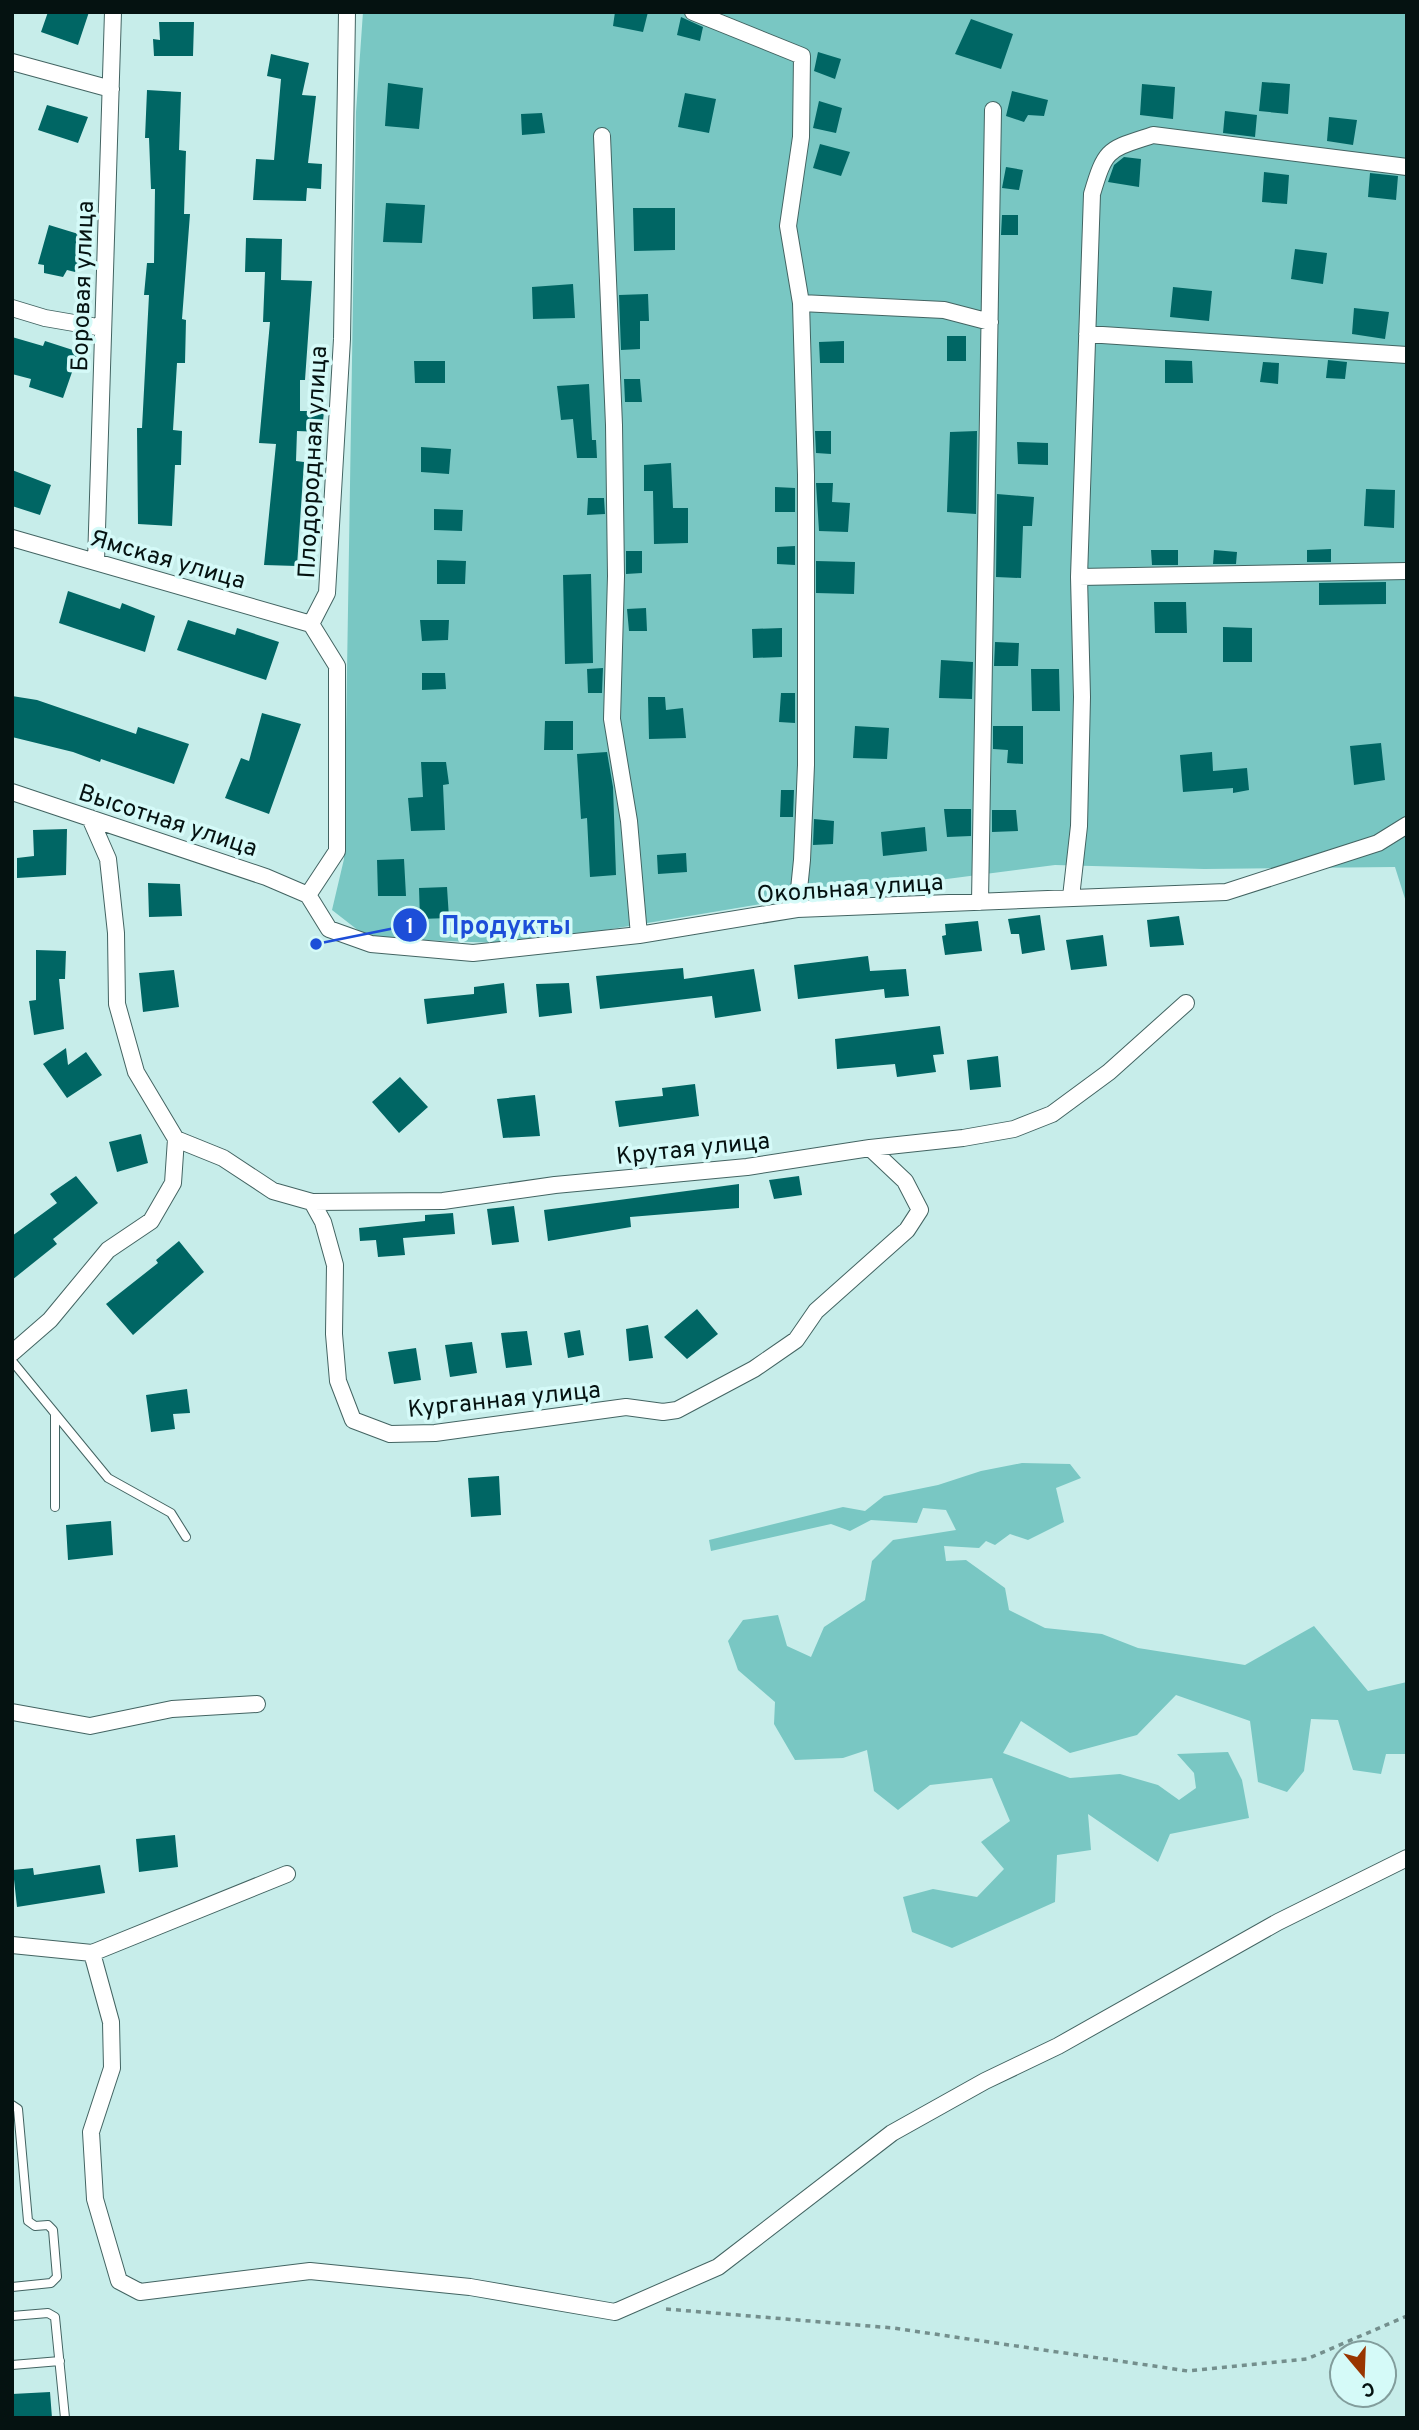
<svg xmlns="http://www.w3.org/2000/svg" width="1419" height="2430" font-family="Overpass,sans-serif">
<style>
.green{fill:#79c7c3}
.building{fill:#006664}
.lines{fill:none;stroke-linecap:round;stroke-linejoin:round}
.service-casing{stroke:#436462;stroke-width:10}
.minor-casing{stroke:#436462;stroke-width:18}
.path{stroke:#748f8d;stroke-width:3.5;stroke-dasharray:5 5;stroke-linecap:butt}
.service{stroke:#fff;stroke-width:8}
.minor{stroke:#fff;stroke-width:16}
.labels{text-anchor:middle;stroke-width:7;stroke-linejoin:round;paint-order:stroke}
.street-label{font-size:24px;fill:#051211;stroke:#d5faf8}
.leader{fill:none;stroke:#1d4ed8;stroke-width:2.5}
.callout-dot{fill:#1d4ed8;stroke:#d5faf8;stroke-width:2.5}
.mark-label{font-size:21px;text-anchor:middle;font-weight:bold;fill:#fff}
.callout-label{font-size:26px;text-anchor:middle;font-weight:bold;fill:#1d4ed8;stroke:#d5faf8;stroke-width:7;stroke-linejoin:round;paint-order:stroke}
</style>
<rect width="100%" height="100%" fill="#c7edea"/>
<path class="green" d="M363,12H1407V905L1395,867L1204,869L1055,865L785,900L522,944L368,938L332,910L344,859L356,112Z
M1022,1463L1070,1464L1081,1478L1056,1488L1064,1522L1028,1540L1010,1534L995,1545L986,1541L979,1548L944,1546L946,1561L966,1560L1005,1588L1009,1610L1045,1628L1102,1634L1138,1648L1245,1665L1314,1626L1368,1691L1407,1682V1754H1386L1381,1774L1353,1770L1338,1720L1311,1719L1304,1771L1287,1792L1258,1782L1250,1721L1176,1695L1137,1735L1070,1753L1021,1721L1003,1753L1070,1778L1120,1774L1158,1785L1179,1800L1196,1788L1194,1773L1177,1754L1228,1752L1242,1780L1249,1818L1170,1834L1158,1862L1088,1814L1091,1850L1057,1855L1055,1902L952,1948L912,1932L903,1897L933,1889L977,1897L1004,1869L981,1842L1010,1821L992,1778L930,1785L898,1810L874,1791L867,1750L843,1758L795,1760L774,1724L775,1702L738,1670L728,1641L743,1620L778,1615L787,1646L811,1657L824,1627L865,1600L872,1561L893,1540L956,1530L946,1510L923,1508L917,1523L871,1520L850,1531L831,1524L711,1551L709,1540L843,1507L865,1511L884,1496L938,1485L981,1471Z"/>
<path class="building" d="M48,12H89L78,45L41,32Z
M615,12H648L643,32L613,26Z
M681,17L703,27L700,41L677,35Z
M971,19L1013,34L1001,69L955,54Z
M159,22H194L193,56H154L153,39L160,40Z
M818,52L841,59L835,79L814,71Z
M271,54L309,63L302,95L316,96L308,163L322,164L321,189L307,188L306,201L253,200L256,159L274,160L281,79L267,76Z
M1262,82L1290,84L1288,114L1259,111Z
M388,83L423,88L419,129L385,126Z
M1142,84L1175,87L1173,119L1140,115Z
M147,90L181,92L179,150L186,151L184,214H190L182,319L186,320L185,363H177L173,430L182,431L181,465H175L172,526L138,524L137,428H142L149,295H144L147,263H154L155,189H151L149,138H145Z
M1012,91L1048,100L1044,116L1028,115L1024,122L1006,116Z
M685,93L716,99L709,133L678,127Z
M819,101L842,108L836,133L813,128Z
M47,105L88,117L78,143L38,130Z
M1225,111L1257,115L1255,137L1223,133Z
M542,113L545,133L522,135L521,114Z
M1329,117L1357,120L1353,145L1327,141Z
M820,144L850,152L841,176L813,168Z
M1124,157L1141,159L1139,187L1108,182L1114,165Z
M1006,167L1023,170L1019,190L1002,188Z
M1264,172L1289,175L1287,204L1262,202Z
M1370,173L1398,176L1396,200L1368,197Z
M386,203L425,205L422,243L383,242Z
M633,208H675V250L634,251Z
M1002,215H1018V235H1001Z
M49,225L85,236L75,272L67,270L63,277L44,273V265L38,264Z
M246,238L282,239L281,280L312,281L305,380H300V411H324L322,432L297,431L296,461L304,462L297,566L264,565L276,444L259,443L270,322H263L265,272H245Z
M1295,249L1327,253L1323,284L1291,279Z
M573,284L575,318L533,319L532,287Z
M1173,287L1212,291L1209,321L1170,317Z
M648,294L649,321H640V349L621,350L619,295Z
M1354,308L1389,312L1385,339L1352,334Z
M947,336H966V361H947Z
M12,337L43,346L45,341L79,352L63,398L29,387L31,379L12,374Z
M844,341V363H820L819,342Z
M1165,360L1192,361L1193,383H1165Z
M1328,360L1347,362L1345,379L1326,378Z
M414,361H445V383H415Z
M1263,362L1279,363L1278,384L1260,382Z
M624,379H640L642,402H625Z
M589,384L592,440H596L597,458H577L573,419L561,420L557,386Z
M815,431H831V454L816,453Z
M977,431L976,514L947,512L950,432Z
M1017,442L1048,443V465L1018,464Z
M421,447L451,449L449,474L421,472Z
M671,463L673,508H688V543L654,544L653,491H644V465Z
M12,470L51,485L40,515L12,506Z
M816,483H833L832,502L850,503L848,532L819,531Z
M775,487L795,488V512H775Z
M1366,489L1395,490L1394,528L1364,526Z
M997,494L1034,497L1032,526H1023L1021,578L996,577Z
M588,498H604L605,514L587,515Z
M434,509L463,510L462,531L434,530Z
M795,546V565L777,564V547Z
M1331,549V562H1307V550Z
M1151,550H1178V565H1152Z
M1214,550L1237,552L1236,564H1213Z
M626,551H642V573L626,574Z
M437,560L466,561L465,584H437Z
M816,561L855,562L854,594L816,593Z
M591,574L593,663L565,664L563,575Z
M1386,582V604L1319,605V583Z
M68,591L120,609L122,603L155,616L145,652L59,623Z
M1154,602H1186L1187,633H1155Z
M646,608L647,631H629L627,609Z
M188,620L235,635L237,628L279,642L266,680L177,650Z
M420,620H449L448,640L422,641Z
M1223,627L1252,628V662H1223Z
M782,628V657L753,658L752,629Z
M995,642L1019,643L1018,666H994Z
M941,660L973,662L972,699L939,698Z
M603,668L602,693H588L587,669Z
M1031,669H1059L1060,711H1032Z
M422,673H445L446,689L422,690Z
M781,693H795V723L779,722Z
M12,696L37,700L136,734L138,727L189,744L174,784L101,759L100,762L73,752L12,737Z
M648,697H665L666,710L683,708L686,738L649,739Z
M262,713L301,724L269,814L225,798L241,758L249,761Z
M545,721H573V750H544Z
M855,726L889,728L887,759L853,758Z
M993,726H1023V764L1007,763L1008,750L993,749Z
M1381,743L1385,780L1354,785L1350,746Z
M607,752L613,787L616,875L590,877L587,818L581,819L577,754Z
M1212,752L1213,771L1247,768L1249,790L1233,793V788L1183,792L1180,755Z
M421,762H446L449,784L443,785L445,830L411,831L408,798L423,797Z
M781,790H794L793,817H780Z
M944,809H971V836L947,837Z
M992,810H1016L1018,831L992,832Z
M814,819L834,821L833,844L813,845Z
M925,827L927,851L883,856L881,832Z
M67,829L66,875L17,878V858L34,856L33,830Z
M686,853L687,872L658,874L657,855Z
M404,859L406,896H378L377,860Z
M148,883L180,884L182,916L149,917Z
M447,887L449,918L420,919L419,888Z
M1040,915L1045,950L1022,954L1019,934H1011L1008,919Z
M1179,916L1184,945L1150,947L1147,920Z
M978,921L982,951L945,955L942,936L946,935L945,924Z
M1103,935L1107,966L1071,970L1066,940Z
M36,950L66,951L65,979H59L64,1029L34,1035L29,1001L36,1000Z
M868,956L870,971L906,969L909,996L885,998L884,989L798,999L794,965Z
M683,968L684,979L754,969L761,1011L715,1018L712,996L600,1009L596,976Z
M174,970L179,1007L143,1012L139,973Z
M504,983L507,1013L427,1024L424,999L474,994V987Z
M569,983L572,1013L539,1017L536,984Z
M940,1026L944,1054L933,1055L936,1072L897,1077L895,1064L837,1069L835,1039Z
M66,1048L68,1065L86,1052L102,1075L67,1098L43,1064Z
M998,1056L1001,1087L970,1090L967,1060Z
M400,1077L428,1107L399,1133L372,1102Z
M695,1084L699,1116L619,1127L615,1101L663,1096L662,1088Z
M535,1095L540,1136L503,1138L497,1099Z
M141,1134L148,1163L117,1172L109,1142Z
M76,1176L98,1203L53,1239L57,1244L12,1280V1236L57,1203L50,1194Z
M799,1176L802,1195L774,1199L769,1180Z
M739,1184V1208L630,1217L631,1227L548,1241L544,1210Z
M514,1206L519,1242L492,1245L487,1209Z
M453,1213L455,1234L403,1238L405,1255L378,1257L376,1240L360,1241L359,1228L425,1221V1215Z
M179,1241L204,1272L133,1335L106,1304L158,1263L156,1260Z
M697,1309L718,1334L687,1359L664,1337Z
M648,1325L653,1358L629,1361L626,1329Z
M580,1330L584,1355L568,1358L564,1333Z
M527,1331L532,1365L506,1368L501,1333Z
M472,1342L477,1373L450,1377L445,1345Z
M416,1348L421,1380L394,1384L388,1352Z
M187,1389L190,1413L173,1414L175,1429L151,1432L146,1395Z
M499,1476L501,1515L471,1517L468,1478Z
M111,1521L113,1555L68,1560L66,1525Z
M175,1835L178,1867L139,1872L136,1839Z
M100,1865L105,1893L17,1907L13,1870L33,1868L34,1875Z
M50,2392L52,2418H12V2394Z"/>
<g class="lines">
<defs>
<path id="service" d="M12,1361L108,1478L171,1513L186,1537
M55,1507V1414
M12,2105L18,2109L28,2221L35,2226L48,2225L53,2230L57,2277L51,2283L12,2287
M12,2316L48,2313L55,2317L65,2418
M12,2365L60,2361"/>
<path id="minor" d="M693,12L802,56L801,137L788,226L801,303L806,475V765L802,860L797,909
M12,62L111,89
M602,136L614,425L616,576L612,719L629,821L639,935
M801,303L944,310L990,322
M12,308L45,318L103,328
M1087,334L1407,355
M12,538L311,624
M96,562L113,12
M1079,577L1407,571
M12,792L266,877L308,895
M308,895L329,929L371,944L473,953L639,935L797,909L1226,892L1378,843L1407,825
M308,895L337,851V666L311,624L327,593L342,339L347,12
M1071,897L1079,826L1082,697L1079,577L1092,194C1106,147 1108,150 1153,135L1407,167
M980,902L993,110
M176,1139L223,1158L273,1191L312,1202L443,1201L555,1185L747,1167L870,1148L963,1138L1014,1129L1052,1114L1109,1072L1186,1003
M312,1202L323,1222L335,1265L334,1334L338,1381L353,1420L390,1434L435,1433L626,1407L663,1412L677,1410L754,1369L796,1340L816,1311L907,1230L920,1210L905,1181L870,1148
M12,1353L50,1320L108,1250L151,1221L173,1183L176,1139L136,1072L117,1004L116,933L108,859L90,818
M12,1712L90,1726L172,1709L257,1704
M12,1945L92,1953L287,1874
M92,1953L111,2022L112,2068L91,2132L95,2199L119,2281L140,2292L310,2271L470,2287L615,2312L718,2267L892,2133L985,2081L1058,2046L1278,1922L1407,1858"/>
</defs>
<use href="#service" class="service-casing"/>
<use href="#minor" class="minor-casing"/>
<path class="path" d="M666,2309L893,2328L1188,2371L1307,2359L1407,2316"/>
<use href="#service" class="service"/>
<use href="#minor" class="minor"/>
</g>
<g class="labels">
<g class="street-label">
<text transform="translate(82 286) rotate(-88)" y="8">Боровая улица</text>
<text transform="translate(312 462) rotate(-87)" y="8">Плодородная улица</text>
<text transform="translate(168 559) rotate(16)" y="8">Ямская улица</text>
<text transform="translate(168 820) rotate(18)" y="8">Высотная улица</text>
<text transform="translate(850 888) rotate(-4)" y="8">Окольная улица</text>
<text transform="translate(693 1148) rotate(-6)" y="8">Крутая улица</text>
<text transform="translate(504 1399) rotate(-6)" y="8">Курганная улица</text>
</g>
</g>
<path class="leader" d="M316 944L410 925"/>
<g class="callout-dot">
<circle cx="316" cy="944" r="7"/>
<circle cx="410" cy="925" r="18"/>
</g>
<g class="mark-label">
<text x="410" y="933">1</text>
</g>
<g class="callout-label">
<text x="506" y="934">Продукты</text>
</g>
<rect width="1419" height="2430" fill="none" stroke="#051211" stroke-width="28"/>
<g transform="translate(1363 2374) rotate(161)"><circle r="33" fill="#d5faf8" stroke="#829d9c" stroke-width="2"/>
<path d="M0-5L12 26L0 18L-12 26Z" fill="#993500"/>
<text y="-10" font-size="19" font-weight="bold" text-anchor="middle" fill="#051211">С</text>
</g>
</svg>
